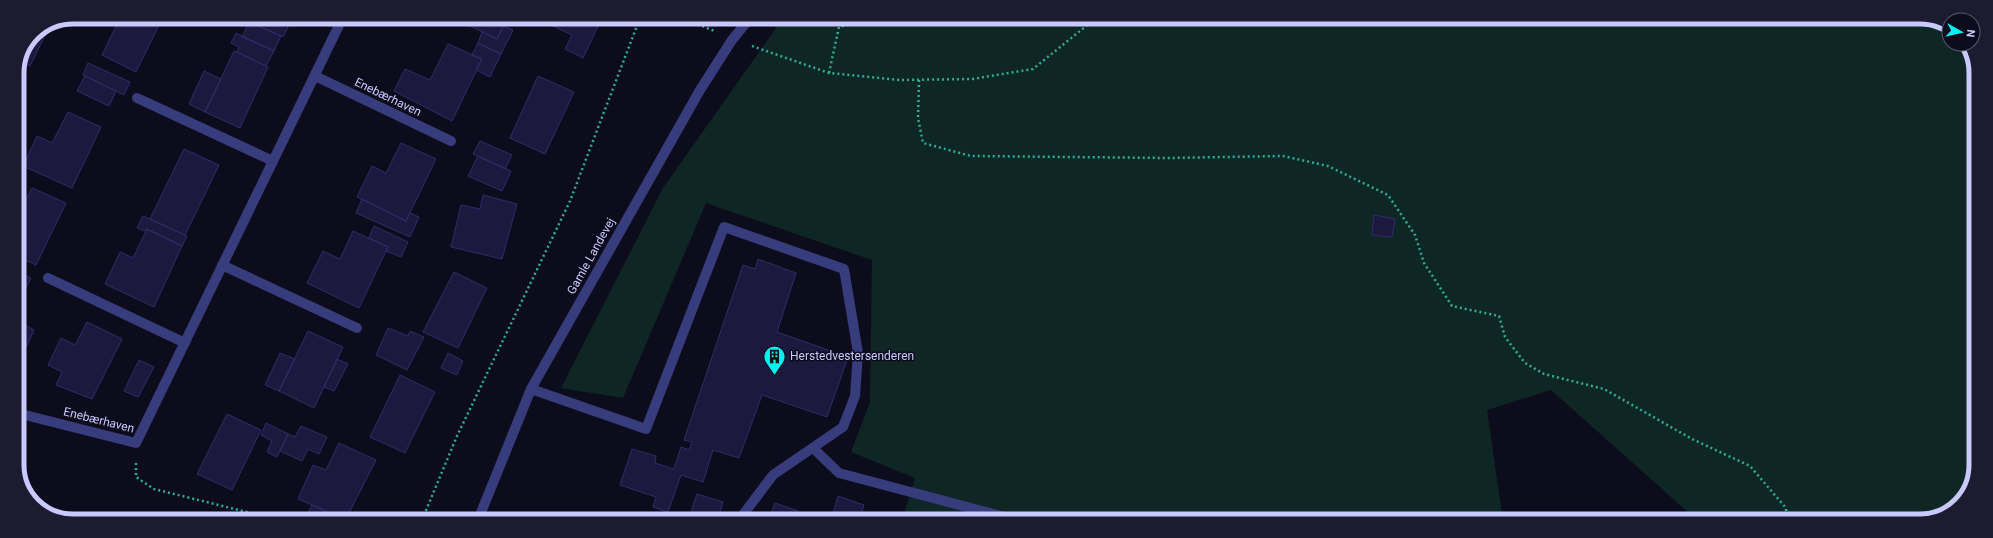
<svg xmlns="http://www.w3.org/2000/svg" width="1993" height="538" font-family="Roboto,sans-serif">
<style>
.green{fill:#0f2724}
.building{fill:#1c183e;stroke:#312b6a}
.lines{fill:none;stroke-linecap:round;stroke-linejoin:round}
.path{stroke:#2ead98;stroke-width:2.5;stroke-dasharray:2 3;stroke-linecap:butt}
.service{stroke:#373c7c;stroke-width:10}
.minor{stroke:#373c7c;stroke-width:10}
.labels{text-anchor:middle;stroke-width:3;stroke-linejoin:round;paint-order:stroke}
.street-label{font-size:12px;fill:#cac9fe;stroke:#0d0c1d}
.poi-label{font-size:12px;fill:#cac9fe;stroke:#0d0c1d;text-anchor:start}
.rim{fill:none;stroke:#cac9fe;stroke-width:5}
</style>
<rect width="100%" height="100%" fill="#0d0c1d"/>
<path class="green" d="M783,18L1934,19L1949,28V44H1965L1976,69L1974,479L1954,509L1920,521H1698L1551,390L1487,410L1503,521L902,520L915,478L851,452L870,402L872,260L706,203L623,398L561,388L663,188Z"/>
<path class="building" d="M97,17H163L136,72L102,55L116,26Z
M250,17H293L283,37L248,21Z
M452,17H508L497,39Z
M534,17L602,18L583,58L565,49L572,35Z
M249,22L281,36L274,51L242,37Z
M503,26L513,30L501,54L478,43L482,32L497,39Z
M49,27L30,66L22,62L34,33Z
M236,33L274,51L266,66L237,52L239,47L231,43Z
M478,43L501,54L490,77L476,70L482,59L472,55Z
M448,44L482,59L452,121L394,91L405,69L430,80Z
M234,51L268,67L240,128L205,112Z
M88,63L130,82L124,95L83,75Z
M204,71L221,79L205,112L189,104Z
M17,73L24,77L17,90Z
M85,76L116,91L109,106L77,91Z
M538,76L574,92L545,154L510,138Z
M68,112L101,127L72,188L23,166L37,136L52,143Z
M480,141L512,155L505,169L473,154Z
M401,143L436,159L406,221L357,197L372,166L386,173Z
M184,149L219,165L185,235L150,219Z
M478,156L511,171L502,191L468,176Z
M32,188L66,203L36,265L17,256V215Z
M483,195L517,204L502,259L451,247L461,205L480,209Z
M362,199L406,221L410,213L419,217L410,237L356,213Z
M1374,215L1395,219L1392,237L1372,235Z
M143,216L187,236L182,246L147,229L146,231L137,228Z
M374,226L408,242L401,257L386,251L388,247L369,238Z
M147,229L182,246L154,307L105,284L120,252L133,258Z
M353,231L388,247L359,308L307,283L323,251L340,259Z
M758,259L796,273L777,332L848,357L827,417L762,395L739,458L713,450L703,482L681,475L668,512L653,507L656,497L620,485L632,449L656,456L655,463L674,469L681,447L689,450L692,442L684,440L743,265L755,269Z
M17,271L31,278L22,296L17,294Z
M454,272L487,288L458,348L423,332Z
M17,311L25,314L21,323L34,330L24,352L17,350Z
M87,322L122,339L92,399L56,385L62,372L48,365L61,338L75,345Z
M388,328L408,336L410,331L424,337L407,370L376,355Z
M308,331L343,347L314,408L279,391Z
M280,353L295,359L279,391L265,385Z
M448,353L463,361L457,375L441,368Z
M337,359L348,364L334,391L324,387Z
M139,360L154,367L138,397L124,391Z
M400,375L435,392L405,453L370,437Z
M227,414L261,430L232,490L197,474Z
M266,423L288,434L277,457L267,452L272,441L261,435Z
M301,426L327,437L319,454L308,449L302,461L280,451L288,434L295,437Z
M339,443L376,460L346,519L298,499L313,465L326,470Z
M697,494L723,502L718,520H695L689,518Z
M838,496L864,505L859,520H831Z
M775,503L798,511L795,520H769Z
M312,505L332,515L330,519H313L306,517Z"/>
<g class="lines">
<path class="path" d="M684,18L714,31
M752,46L829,73L899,80L972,79L1033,69L1096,18
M829,73L839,27L871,18
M919,80L918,118L923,143L971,156L1168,158L1283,156L1328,166L1388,195L1415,235L1424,263L1452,306L1499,316L1505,337L1525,363L1544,374L1604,389L1692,439L1750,466L1786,508L1787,521
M136,463V477L154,489L275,519
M422,520L457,436L570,201L640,18"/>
<path class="service" d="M531,389L646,429L724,227L844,269L858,353L855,396L843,427L773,475L739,520
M814,449L839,473L1016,520"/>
<path class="minor" d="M315,76L451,141
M137,98L273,161
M222,265L357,328
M48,278L185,343
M17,413L136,443L343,17
M478,520L531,389L700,90L732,40L750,18"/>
</g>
<defs>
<symbol id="building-pin" viewBox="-11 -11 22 30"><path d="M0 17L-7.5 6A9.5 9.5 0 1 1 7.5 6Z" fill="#03f0ef" stroke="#0d0c1d"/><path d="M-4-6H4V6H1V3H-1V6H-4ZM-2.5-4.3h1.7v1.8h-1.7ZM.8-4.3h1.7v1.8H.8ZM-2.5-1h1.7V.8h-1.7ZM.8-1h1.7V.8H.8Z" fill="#111"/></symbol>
</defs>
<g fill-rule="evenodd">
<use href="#building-pin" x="762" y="344" width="25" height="34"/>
</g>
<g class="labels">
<g class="street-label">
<text transform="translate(388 97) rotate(26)" y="4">Enebærhaven</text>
<text transform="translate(591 256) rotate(-61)" y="4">Gamle Landevej</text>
<text transform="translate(99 420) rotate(14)" y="4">Enebærhaven</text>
</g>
<g class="poi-label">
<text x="790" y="360">Herstedvestersenderen</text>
</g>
</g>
<path d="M0 0H1993V538H0ZM73 24H1920A49 49 0 0 1 1969 73V465A49 49 0 0 1 1920 514H73A49 49 0 0 1 24 465V73A49 49 0 0 1 73 24Z" fill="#1c1b2f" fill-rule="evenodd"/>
<path class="rim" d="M73 24H1920A49 49 0 0 1 1969 73V465A49 49 0 0 1 1920 514H73A49 49 0 0 1 24 465V73A49 49 0 0 1 73 24Z"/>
<g transform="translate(1961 32) rotate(98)"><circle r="19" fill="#0d0c1d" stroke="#595877"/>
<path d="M0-3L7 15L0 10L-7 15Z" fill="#03f0ef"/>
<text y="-6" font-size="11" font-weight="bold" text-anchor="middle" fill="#cac9fe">N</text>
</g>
</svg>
